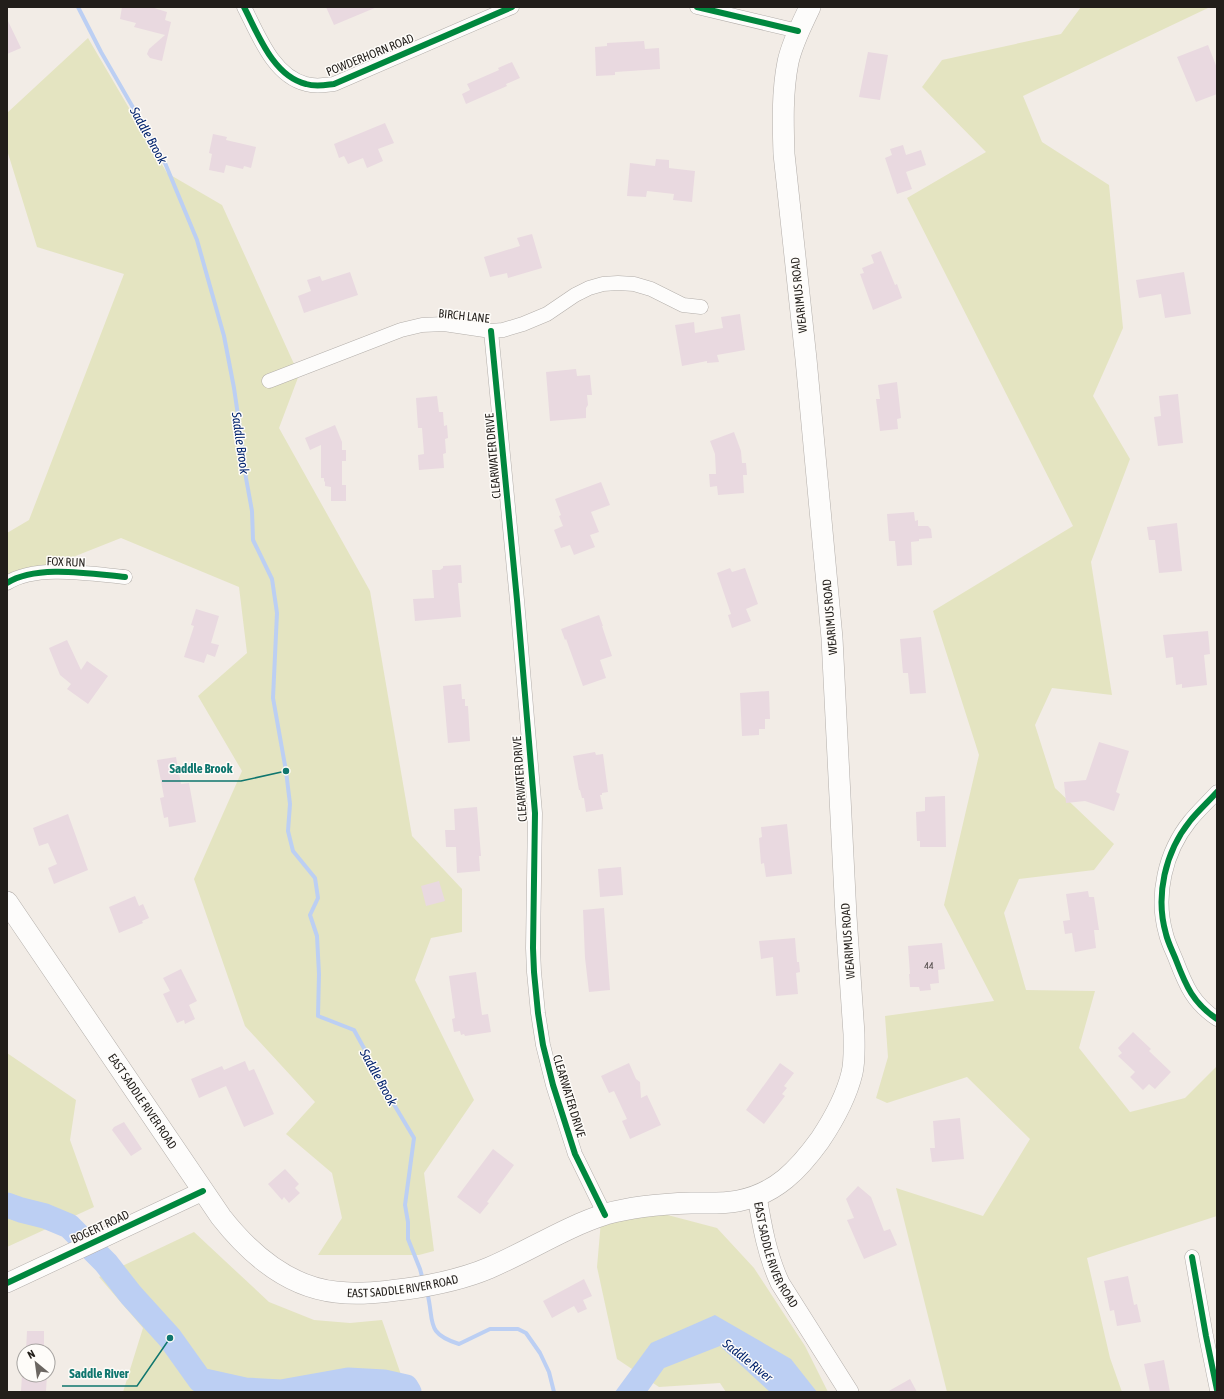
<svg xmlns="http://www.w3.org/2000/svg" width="1224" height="1399" font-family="'Asap Condensed',sans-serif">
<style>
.green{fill:#e4e4c1}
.water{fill:#bccff3}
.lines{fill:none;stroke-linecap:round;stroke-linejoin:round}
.stream{stroke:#bccff3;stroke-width:4}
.river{stroke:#bccff3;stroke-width:25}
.building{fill:#e9d9e0}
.street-casing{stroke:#b3aeaa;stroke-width:15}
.secondary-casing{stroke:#b3aeaa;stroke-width:20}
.primary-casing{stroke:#b3aeaa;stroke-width:22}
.street{stroke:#fdfcfb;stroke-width:14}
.secondary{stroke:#fdfcfb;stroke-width:19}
.primary{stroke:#fdfcfb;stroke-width:21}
.cycleway-casing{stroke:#fefcf9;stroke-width:8}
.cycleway{stroke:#00873e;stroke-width:6}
.labels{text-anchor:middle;stroke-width:3;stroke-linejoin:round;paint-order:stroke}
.number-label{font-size:10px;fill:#544d4c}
.street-label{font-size:12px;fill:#221e1a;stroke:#fefcf9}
.water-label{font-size:13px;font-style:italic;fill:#02236d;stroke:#fefcf9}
.leader{fill:none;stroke:#0f766e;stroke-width:1.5}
.callout-dot{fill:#0f766e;stroke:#fefcf9;stroke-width:1.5}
.callout-label{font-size:13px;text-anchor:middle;font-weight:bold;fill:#0f766e;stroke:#fefcf9;stroke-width:3;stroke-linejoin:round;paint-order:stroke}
</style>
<rect width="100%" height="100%" fill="#f2ece6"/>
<path class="green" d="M1081,7L1208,8L1023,96L1042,142L1109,185L1123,328L1093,396L1130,459L1091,562L1112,695L1052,688L1035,725L1055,788L1114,844L1094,870L1019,879L1004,913L1026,990L1095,991L1079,1048L1130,1112L1185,1098L1217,1066V1216L1087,1258L1110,1358L1122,1392H947L896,1188L983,1216L1030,1139L967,1077L887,1103L876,1098L888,1057L885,1016L994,1001L944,905L979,755L933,611L1073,526L907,198L986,152L922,87L942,60L1061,34Z
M88,38L167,173L222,205L299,375L279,428L370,591L412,836L462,889V932L431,938L415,980L474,1100L424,1173L434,1251L419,1255H318L342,1218L332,1173L286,1134L315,1102L245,1026L194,879L242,771L198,696L247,653L239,587L121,538L25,576L7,591V533L29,520L124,274L37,247L7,150V113Z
M7,1053L76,1100L70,1140L94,1207L7,1247Z
M660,1213L717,1228L754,1268L805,1346L828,1392H726L720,1383L659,1387L617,1359L597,1267L601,1221Z
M194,1232L269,1302L314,1320L350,1323L382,1320L407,1392H123L143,1328L99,1277Z"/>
<path class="water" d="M715,1315L791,1359L817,1392H770L720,1346L664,1368L647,1392H615L651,1343Z"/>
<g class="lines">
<path class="stream" d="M78,7L101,52L165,163L197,240L224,336L234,388L240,429L246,478L252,511L253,540L272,579L277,613L273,698L286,771L290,804L288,831L293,851L315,878L318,898L310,915L317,936L319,974L318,1016L354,1030L365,1050L374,1071L414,1138L405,1205L408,1222V1239L420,1269L423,1280
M427,1292C435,1321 424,1333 459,1344L490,1329H518L526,1333L540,1353L549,1372L554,1392"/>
<path class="river" d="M7,1205L21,1210L45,1216L69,1226L106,1263L131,1295L170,1338L200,1380L245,1390L281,1392L348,1380L384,1382L406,1387L409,1392"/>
</g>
<path class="building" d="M122,7H151L167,12L165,20L171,22L162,61L150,58L147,54L149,49L165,35L134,27L136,23L120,19Z
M326,7H377L334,25Z
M7,19L21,48L7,54Z
M644,41L645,49L659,48L660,69L615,72V75L596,76L595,47L607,46V43Z
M1208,45L1217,68V94L1196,102L1177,57Z
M868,52L888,55L880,100L859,97Z
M512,62L520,78L506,84L507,86L466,104L462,94L470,90L467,84L499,70L498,68Z
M385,123L394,143L378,149L383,161L367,168L363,158L348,164L344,156L339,158L334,144Z
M213,134L227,137L226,140L256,147L251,168L244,166L243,169L226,165L224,173L209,170L212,154L209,153Z
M903,145L906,155L921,150L926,165L906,172L912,189L897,194L885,158L892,155L890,149Z
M656,159L669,160V168L695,171L692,202L673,200L674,194L647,191L646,197L627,196L630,163L655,166Z
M532,234L542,268L508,278L507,273L490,277L484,257L520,246L517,238Z
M881,251L895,285L897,284L902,298L873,310L860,274L864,273L862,268L874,263L871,255Z
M350,272L358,295L304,313L298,296L311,291L307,280L320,276L322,281Z
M1184,272L1191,314L1165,318L1161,294L1139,298L1136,280Z
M740,314L745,350L717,355L719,362L707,363V361L682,366L675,325L694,322L695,333L723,328L721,317Z
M576,369L577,376L590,375L592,395H587L588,405L586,408V418L550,421L546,372Z
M897,382L901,418L897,419L898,429L880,431L876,399H880L878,385Z
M1178,394L1183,443L1158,446L1154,417L1161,416L1159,396Z
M437,396L439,412H443L444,426L447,425L448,438L445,439L446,453L443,454L444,468L419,470L418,455L424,454L422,428H418L416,398Z
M335,425L342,442V450H346V461H342V485H346V501H331V487L325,486V481L324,482V478H321V445L310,450L305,438Z
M734,432L741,451L742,463H746L747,475H743L744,493L718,495L717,486L710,487L709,474H716L715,454L710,441Z
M601,482L610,505L591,512L599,532L590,535L595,547L574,555L570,545L561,548L554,530L563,526L559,516L561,515L555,499Z
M914,512L915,521L918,520V526H928L931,529L932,538L919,539V541L911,542L912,565L897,566L895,541H889L887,514Z
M1177,523L1182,571L1159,573L1155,540H1149L1147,527Z
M461,565L462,583H458L461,617L415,621L413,599L434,598L432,570H440L443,568V566Z
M730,568L732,572L745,568L758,604L746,609L751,621L732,628L728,615L731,614L717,573Z
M196,609L219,616L211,643L219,645L215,657L207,654L204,663L184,657L194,626L191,625Z
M599,615L603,626H602L612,656L600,660L606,678L583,686L566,639L565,640L561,629Z
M1208,631L1210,654L1204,655L1207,685L1182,688V684L1176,685L1173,657L1166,658L1163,635Z
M921,637L926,693L910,694L908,673H903L900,639Z
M67,640L81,670L87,661L108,676L88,704L67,689L71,684L60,675L49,648Z
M461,684L462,699H465V706H468L470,741L448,743L443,686Z
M769,691L770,719H765V729H759V735L742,736L740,693Z
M1099,742L1129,751L1116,792L1120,794L1114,811L1085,801L1066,803L1064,782L1086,780Z
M595,752L596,755L603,754L608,792L602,793V795H600L603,809L586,812L584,798H582L580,790H579L573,756Z
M176,757L181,784L189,783L196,822L169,827L168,817L164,818L160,798L164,797L157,760Z
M945,796L946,847H920V841H917L916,812L925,811V797Z
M477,807L481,856H479L480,871L457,873L456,847H446L445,830H455L454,809Z
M68,814L88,870L54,884L48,868L57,864L48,843L39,846L33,828Z
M787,824L792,874L766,877L764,863L761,864L759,838L762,837L761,827Z
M621,867L623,895L600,897L598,869Z
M439,881L445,901L426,906L421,886Z
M1088,891L1089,897H1094L1099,930H1094L1096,948L1075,952L1072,933L1065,934L1063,921L1070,920L1066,894Z
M135,896L139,906L143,904L149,918L142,921L143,923L119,933L109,907Z
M604,908L610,990L589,992L585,958L583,910Z
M795,938L797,962H799L800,972L796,973L798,994L776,996L773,957L761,959L759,941Z
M942,943L945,969L938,970L939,983L930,984L931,990L920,991L919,987H910L909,974H910L908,946Z
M181,969L197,1001L189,1005L195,1019L185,1024L184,1020L177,1023L163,994L170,991L163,978Z
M476,972L482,1015L488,1014L491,1032L465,1036L464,1034L461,1035L460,1031L454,1032L452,1019L455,1018L449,976Z
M1133,1032L1151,1049L1149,1051L1171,1072L1155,1089L1149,1084L1143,1090L1130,1077L1135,1072L1118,1056L1122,1053L1118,1048Z
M245,1061L249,1071L254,1069L274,1114L244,1127L226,1086L199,1098L191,1079L222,1066L224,1070Z
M629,1063L636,1079L640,1082L641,1098L647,1095L661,1125L630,1139L622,1121L627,1119L614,1091L609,1093L601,1076Z
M780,1063L794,1073L784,1086L787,1088L782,1094L785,1096L764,1124L746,1110Z
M960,1118L964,1159L932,1162L930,1148H935L933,1121Z
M124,1122L142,1149L131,1156L112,1130L114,1127Z
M493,1149L514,1165L487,1202L489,1203L480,1214L457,1197Z
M285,1169L299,1184L295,1188L300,1193L289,1203L284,1197L282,1200L268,1184Z
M858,1186L871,1197L884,1231L890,1229L897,1245L864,1259L847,1220L854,1218L846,1199Z
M1128,1276L1134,1305L1137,1304L1141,1322L1117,1326L1114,1310L1110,1311L1104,1281Z
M584,1279L592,1296L583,1300L587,1309L578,1313L574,1306L552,1318L543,1301Z
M27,1331H44V1351H26Z
M1164,1360L1170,1392H1150L1144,1364Z
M22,1375H47L46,1391H21Z
M910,1379L917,1392H887Z"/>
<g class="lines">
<defs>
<path id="street" d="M244,7C258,34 273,76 306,84C316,87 325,85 334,84L512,7
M697,7L798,31
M491,331L517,600L535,813L533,948L534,972L538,1013L543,1045L553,1085L575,1154L605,1215
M269,381L401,330L422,325L444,324L491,331L503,330L523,324L547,314L575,295L589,288L603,284L618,283L634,284L651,289L683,305L701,307
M7,583C36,564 92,574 125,577
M1217,792C1208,802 1198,811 1190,821C1165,852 1155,896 1166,934C1168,943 1173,952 1176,960C1186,986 1193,1003 1217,1019
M1192,1257L1206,1336L1217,1390"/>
<g id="secondary">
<path id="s1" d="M757,1196C762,1226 767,1255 780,1283L849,1392"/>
<path d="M7,1283L203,1191"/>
</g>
<g id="primary">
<path id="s2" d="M7,902L221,1217C250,1254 288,1287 336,1292C359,1295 383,1292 406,1289C434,1285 463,1279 489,1268C529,1251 565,1227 606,1214C634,1206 663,1204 691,1203C707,1203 723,1204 738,1201C776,1194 799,1169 820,1140C834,1119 846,1098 852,1073C855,1060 854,1047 854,1034L846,916L832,638L806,359L784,154C783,124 782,92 788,62C792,43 802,24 810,7"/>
</g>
</defs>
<use href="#street" class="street-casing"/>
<use href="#secondary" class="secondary-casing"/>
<use href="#primary" class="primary-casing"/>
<use href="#street" class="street"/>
<use href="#secondary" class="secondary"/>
<use href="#primary" class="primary"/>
<defs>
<path id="cycleway" d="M244,7C258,34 273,76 306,84C316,87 325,85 334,84L512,7
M697,7L798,31
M491,331L517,600L535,813L533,948L534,972L538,1013L543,1045L553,1085L575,1154L605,1215
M7,583C36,564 92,574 125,577
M1217,792C1208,802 1198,811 1190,821C1165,852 1155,896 1166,934C1168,943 1173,952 1176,960C1186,986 1193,1003 1217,1019
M1192,1257L1206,1336L1217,1390
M7,1283L203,1191"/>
</defs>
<use href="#cycleway" class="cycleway-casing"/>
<use href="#cycleway" class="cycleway"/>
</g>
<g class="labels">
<g class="number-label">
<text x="929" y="969">44</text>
</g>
<g class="street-label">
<text transform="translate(370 55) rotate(-22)" y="4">POWDERHORN ROAD</text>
<text transform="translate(799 295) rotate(-96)" y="4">WEARIMUS ROAD</text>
<text transform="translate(464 316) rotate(6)" y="4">BIRCH LANE</text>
<text transform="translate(493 456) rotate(-95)" y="4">CLEARWATER DRIVE</text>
<text transform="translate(66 562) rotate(2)" y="4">FOX RUN</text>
<text transform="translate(830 617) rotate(-95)" y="4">WEARIMUS ROAD</text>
<text transform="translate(520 779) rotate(-94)" y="4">CLEARWATER DRIVE</text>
<text transform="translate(848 941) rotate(-94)" y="4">WEARIMUS ROAD</text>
<text transform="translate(569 1096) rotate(73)" y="4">CLEARWATER DRIVE</text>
<text dy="4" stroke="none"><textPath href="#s2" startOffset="241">EAST SADDLE RIVER ROAD</textPath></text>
<text transform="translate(100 1227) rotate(-25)" y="4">BOGERT ROAD</text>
<text dy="4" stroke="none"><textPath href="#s1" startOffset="62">EAST SADDLE RIVER ROAD</textPath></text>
<text dy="4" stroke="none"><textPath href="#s2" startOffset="589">EAST SADDLE RIVER ROAD</textPath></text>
</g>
<g class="water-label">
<text transform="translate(149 135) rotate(61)" y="5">Saddle Brook</text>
<text transform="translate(241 443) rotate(82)" y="5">Saddle Brook</text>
<text transform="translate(379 1077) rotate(61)" y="5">Saddle Brook</text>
<text transform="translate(748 1360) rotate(39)" y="5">Saddle River</text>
</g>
</g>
<path class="leader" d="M286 771L241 781H162M170 1338L137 1386H62"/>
<g class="callout-dot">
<circle cx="286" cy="771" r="4"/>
<circle cx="170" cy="1338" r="4"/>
</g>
<g class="callout-label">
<text x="201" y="773">Saddle Brook</text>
<text x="99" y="1378">Saddle River</text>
</g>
<rect width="1224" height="1399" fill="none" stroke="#221e1a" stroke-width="16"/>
<g transform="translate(36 1363) rotate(331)"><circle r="19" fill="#fefcf9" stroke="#a6a3a0"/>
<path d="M0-3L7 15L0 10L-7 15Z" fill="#6b6661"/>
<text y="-6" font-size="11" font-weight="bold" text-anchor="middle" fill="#221e1a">N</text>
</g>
</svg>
